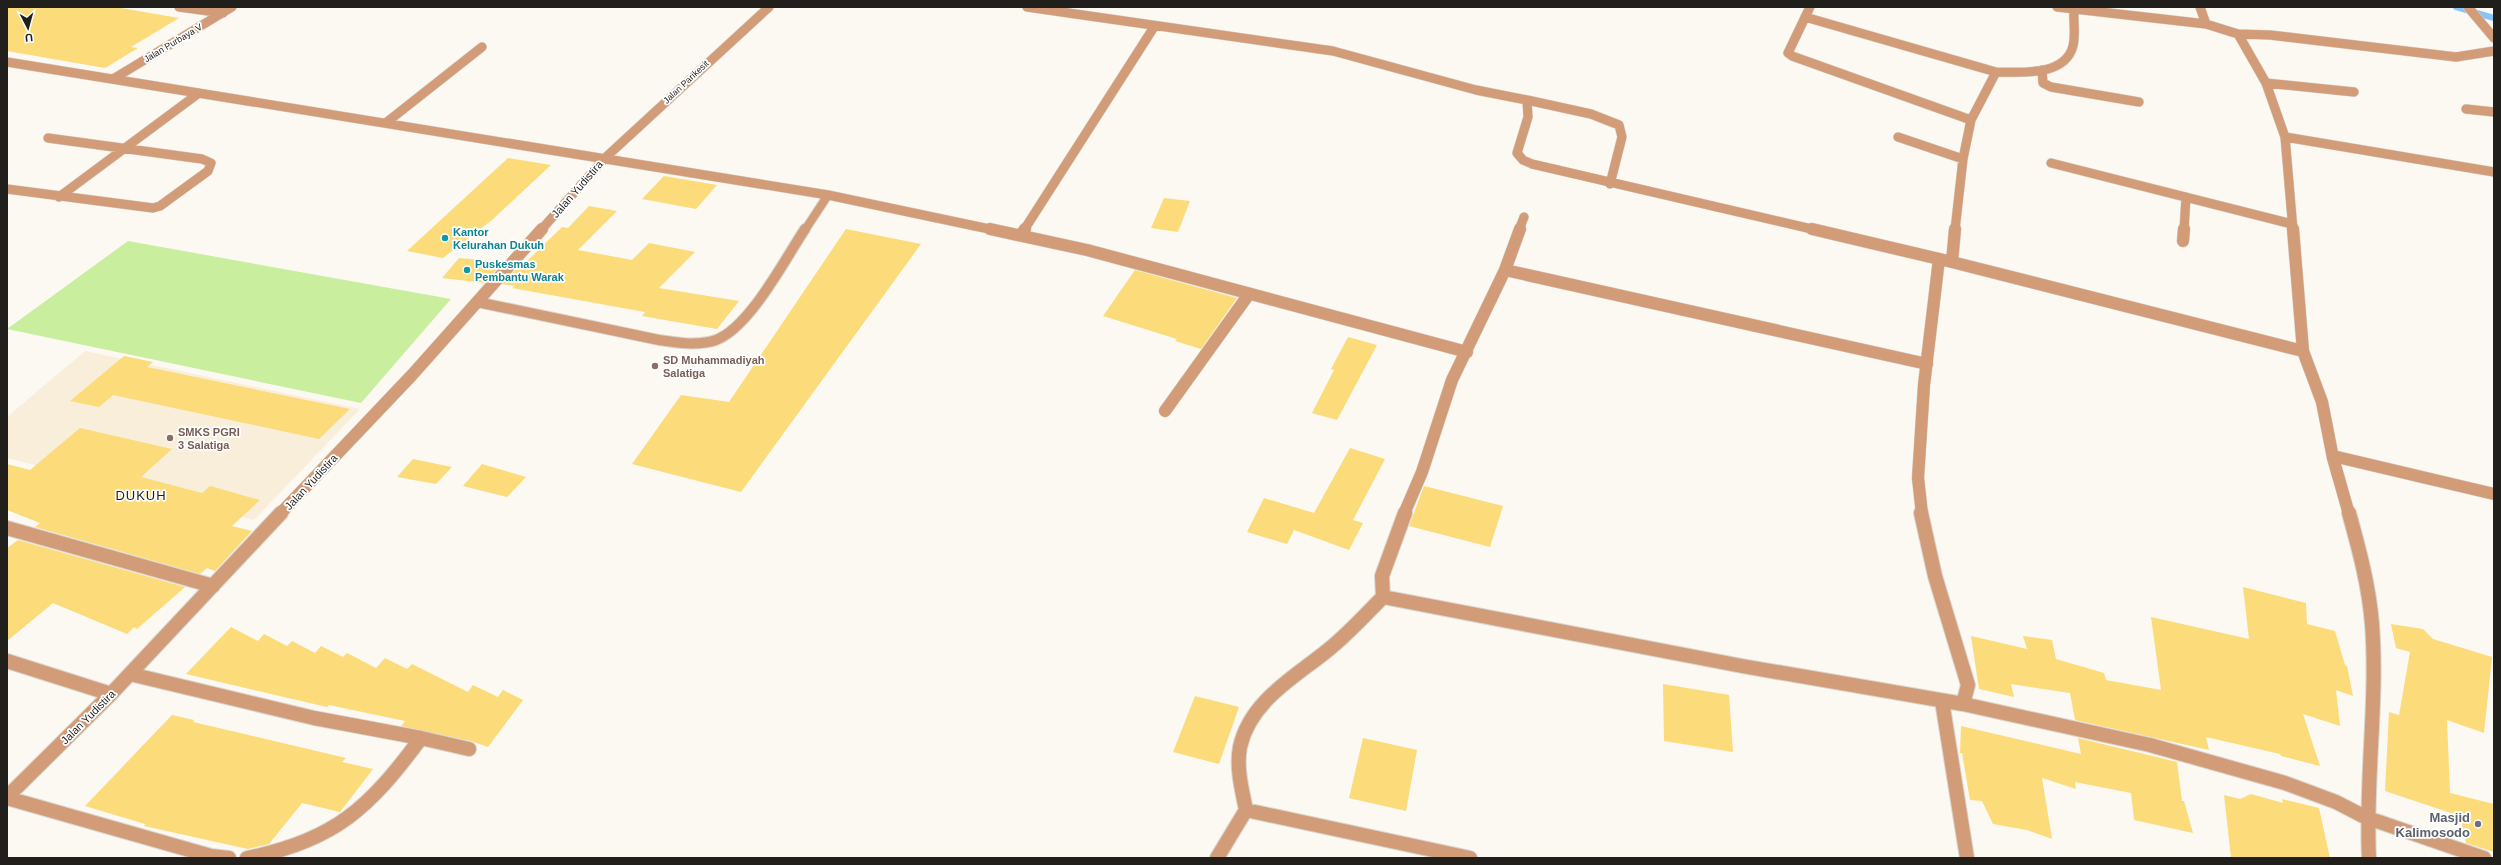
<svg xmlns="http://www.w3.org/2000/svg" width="2501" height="865" font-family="Arial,sans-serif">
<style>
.commercial{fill:#f9eed9}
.green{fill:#c8ee9e}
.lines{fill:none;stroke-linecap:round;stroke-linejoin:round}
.stream{stroke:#87c4f9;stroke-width:6}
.building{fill:#fbdb7a}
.lane-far1-casing{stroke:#d8d6d0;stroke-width:10}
.lane-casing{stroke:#d8d6d0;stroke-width:12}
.street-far2-casing{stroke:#d8d6d0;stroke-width:10}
.street-far1-casing{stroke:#d8d6d0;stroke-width:13}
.street-casing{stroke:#d8d6d0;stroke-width:16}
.lane-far1{stroke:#d39c79;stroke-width:8}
.lane{stroke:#d39c79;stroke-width:10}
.street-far2{stroke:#d39c79;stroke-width:9}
.street-far1{stroke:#d39c79;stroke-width:12}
.street{stroke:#d39c79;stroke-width:14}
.culture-dot{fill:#0f9aa8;stroke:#fff;stroke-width:1.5}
.education-dot{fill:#8d6e63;stroke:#fff;stroke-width:1.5}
.worship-dot{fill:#6b7280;stroke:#fff;stroke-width:1.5}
.labels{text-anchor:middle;stroke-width:3.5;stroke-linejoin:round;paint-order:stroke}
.far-street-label{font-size:9px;fill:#201f1c;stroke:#fff}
.street-label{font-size:11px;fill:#201f1c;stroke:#fff}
.culture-label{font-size:11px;font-weight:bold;fill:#0d838f;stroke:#fff;text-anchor:start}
.education-label{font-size:11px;font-weight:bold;fill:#785e54;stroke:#fff;text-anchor:start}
.quarter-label{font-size:13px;letter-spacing:1px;fill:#201f1c;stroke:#fff}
.near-worship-label{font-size:13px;font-weight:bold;fill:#5b616d;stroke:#fff;text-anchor:end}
</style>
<rect width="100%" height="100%" fill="#fbf9f2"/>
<path class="commercial" d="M85,351L360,409L254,520L7,458V417Z"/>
<path class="green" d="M128,241L451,299L361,403L7,329Z"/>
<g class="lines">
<path class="stream" d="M2456,7L2494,18"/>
</g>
<path class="building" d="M7,7H115L179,18L131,47L138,48L105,68L7,51Z
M508,158L551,165L492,220L443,258L407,251Z
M664,176L717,185L696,209L642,199Z
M1164,198L1190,201L1178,232L1151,228Z
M589,206L617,211L578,250L632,260L649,243L695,252L659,288L739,301L717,329L642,316L645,312L512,288L515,286L502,284L521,264H524L562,227L568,228Z
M846,229L921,244L741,492L632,464L681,395L729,402Z
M459,258L503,262L485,283L442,278Z
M1135,270L1237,298L1201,349L1175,341L1177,339L1103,316Z
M1348,337L1377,345L1337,420L1312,413L1334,370L1331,369Z
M124,356L153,362L147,367L350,409L319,439L113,395L99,407L70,401Z
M80,428L172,449L141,477L202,493L210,486L260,500L232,526L252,531L215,571L207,568L200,574L35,527L40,523L7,510V464L30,470Z
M1350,448L1385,459L1353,520L1363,523L1349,550L1294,530L1287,544L1247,532L1264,498L1314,513Z
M413,459L452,467L436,484L397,477Z
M482,464L526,477L507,497L463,486Z
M1424,486L1503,506L1490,547L1409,526Z
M18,540L185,587L137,629L134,627L127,634L53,603L7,641V548Z
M2243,587L2306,603L2307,624L2335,631L2345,665L2347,666L2353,696L2336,690L2340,726L2303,714L2320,766L2281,756L2280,754L2206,737L2209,750L2075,720L2070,693L2011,684L2014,697L1979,689L1971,636L2027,649L2023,636L2052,640L2056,659L2104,673L2106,680L2161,690L2151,617L2249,639Z
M2391,624L2423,629L2433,639L2492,657L2484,733L2447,720L2450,793L2494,804V852L2466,843L2460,816L2385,791L2389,712L2399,715L2410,652L2396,648Z
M231,627L258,641L264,634L287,646L292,641L315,653L321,646L343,657L347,653L376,668L385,658L407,669L412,664L468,692L473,685L498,697L503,690L523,700L488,747L471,741L401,726L405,721L329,705L327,707L186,674Z
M1663,684L1729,695L1733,752L1664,741Z
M1195,696L1239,707L1219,764L1173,752Z
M172,715L194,720L193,722L346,758L342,762L373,769L340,812L302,803L269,844L248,849L144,826L145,824L85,806Z
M1961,726L2081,754L2078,738L2177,762L2182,801H2184L2193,833L2134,820L2131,793L2075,782L2076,789L2042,778L2052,839L2027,830L1993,824L1982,801L1970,800L1962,753H1960Z
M1363,738L1417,750L1406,811L1349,798Z
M2251,794L2283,803L2282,799L2319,808L2330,858H2231L2224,795L2240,799Z"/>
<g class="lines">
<defs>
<path id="lane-far1" d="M805,230L828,195"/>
<path id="lane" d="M477,302L659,340C678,343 698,346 716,340C750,327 785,259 805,229"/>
<path id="street-far2" d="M179,7L223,13
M1027,7L1333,51L1476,90L1527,100L1528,117L1517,153L1523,160L1532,164L1816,230
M1810,7L1788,53L1792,56L1971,120
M2057,7L2206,24L2238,34
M2200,7L2206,24
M2468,7L2494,38
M1805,17L1996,72C2020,72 2065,77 2073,46C2076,34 2073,21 2074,9
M7,62L828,195L994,230
M2042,70L2043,83L2051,87L2139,102
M113,79L232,7
M2266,83L2354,92
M1527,100L1591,114L1619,125L1622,137L1610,184
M2466,109L2494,112
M387,122L482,47
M1898,137L1963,159
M2285,137L2494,172
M2051,163L2292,224
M7,189L153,208L160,206L208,171L211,163L202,159L48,138
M59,197L199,93
M541,230L605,158L769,7
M1024,230L1154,27
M1519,230L1524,217
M1955,230L1963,159L1971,120L1996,72
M2184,230L2186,197
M2293,230L2285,137L2266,83L2238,34L2270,35L2456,57L2494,51"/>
<path id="street-far1" d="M990,229L1087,250L1467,352
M1812,229L1952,262L2303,351
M2293,229L2303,351L2322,402L2333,458L2349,514
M1021,235L1025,229
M2183,241L2184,229
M1952,262L1955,229
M1505,270L1927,364
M1165,411L1249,294
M2333,456L2494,494
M280,514L412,375L542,229
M1404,514L1422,472L1452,380L1505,270L1520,229
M1922,514L1918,478L1924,385L1939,259"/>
<path id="street" d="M1405,513L1382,576L1383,597L1742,666L1963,704L2150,745L2285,783L2336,802L2365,817L2484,858
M1921,513L1935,576L1968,685L1963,704
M2349,513C2359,549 2369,586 2372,624C2378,702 2365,780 2369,858
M7,528L213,586
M7,661L111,694
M130,674L314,718L421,738C370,807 335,841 247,858
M1942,701L1967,858
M421,738L469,749
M7,797L111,694L281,513
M7,798L211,856L229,858
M1246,810L1470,858
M1217,858L1246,810C1242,790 1236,768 1240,747C1250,701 1295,677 1328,650C1348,634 1365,615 1383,597"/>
</defs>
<use href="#lane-far1" class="lane-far1-casing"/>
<use href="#lane" class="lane-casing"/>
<use href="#street-far2" class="street-far2-casing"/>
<use href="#street-far1" class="street-far1-casing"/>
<use href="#street" class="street-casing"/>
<use href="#lane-far1" class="lane-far1"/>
<use href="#lane" class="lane"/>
<use href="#street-far2" class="street-far2"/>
<use href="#street-far1" class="street-far1"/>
<use href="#street" class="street"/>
</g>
<g class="culture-dot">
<circle cx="445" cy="238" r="4"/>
<circle cx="467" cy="270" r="4"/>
</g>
<g class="education-dot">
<circle cx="655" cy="366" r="4"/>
<circle cx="170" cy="438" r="4"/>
</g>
<circle class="worship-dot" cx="2478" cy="824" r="4"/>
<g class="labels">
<g class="far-street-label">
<text transform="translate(173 43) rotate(-31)" y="3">Jalan Purbaya V</text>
<text transform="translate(686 82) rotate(-43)" y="3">Jalan Parikesit</text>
</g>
<g class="street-label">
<text transform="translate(577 189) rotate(-49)" y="4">Jalan Yudistira</text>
<text transform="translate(311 482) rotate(-47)" y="4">Jalan Yudistira</text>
<text transform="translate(88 717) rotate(-45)" y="4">Jalan Yudistira</text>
</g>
<g class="culture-label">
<text x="453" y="236">Kantor<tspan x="453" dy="13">Kelurahan Dukuh</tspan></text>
<text x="475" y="268">Puskesmas<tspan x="475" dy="13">Pembantu Warak</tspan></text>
</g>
<g class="education-label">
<text x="663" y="364">SD Muhammadiyah<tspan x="663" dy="13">Salatiga</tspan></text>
<text x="178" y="436">SMKS PGRI<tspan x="178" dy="13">3 Salatiga</tspan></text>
</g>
<g class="quarter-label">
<text x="141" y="500">DUKUH</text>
</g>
<g class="near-worship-label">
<text x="2470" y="822">Masjid<tspan x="2470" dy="15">Kalimosodo</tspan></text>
</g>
</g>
<rect width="2501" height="865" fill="none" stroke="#201f1c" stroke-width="16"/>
<g transform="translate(28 28) rotate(174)" stroke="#ffffff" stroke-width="3" paint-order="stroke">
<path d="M0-3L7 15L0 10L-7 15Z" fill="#201f1c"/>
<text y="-6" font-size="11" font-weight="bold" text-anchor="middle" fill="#201f1c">U</text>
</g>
</svg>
